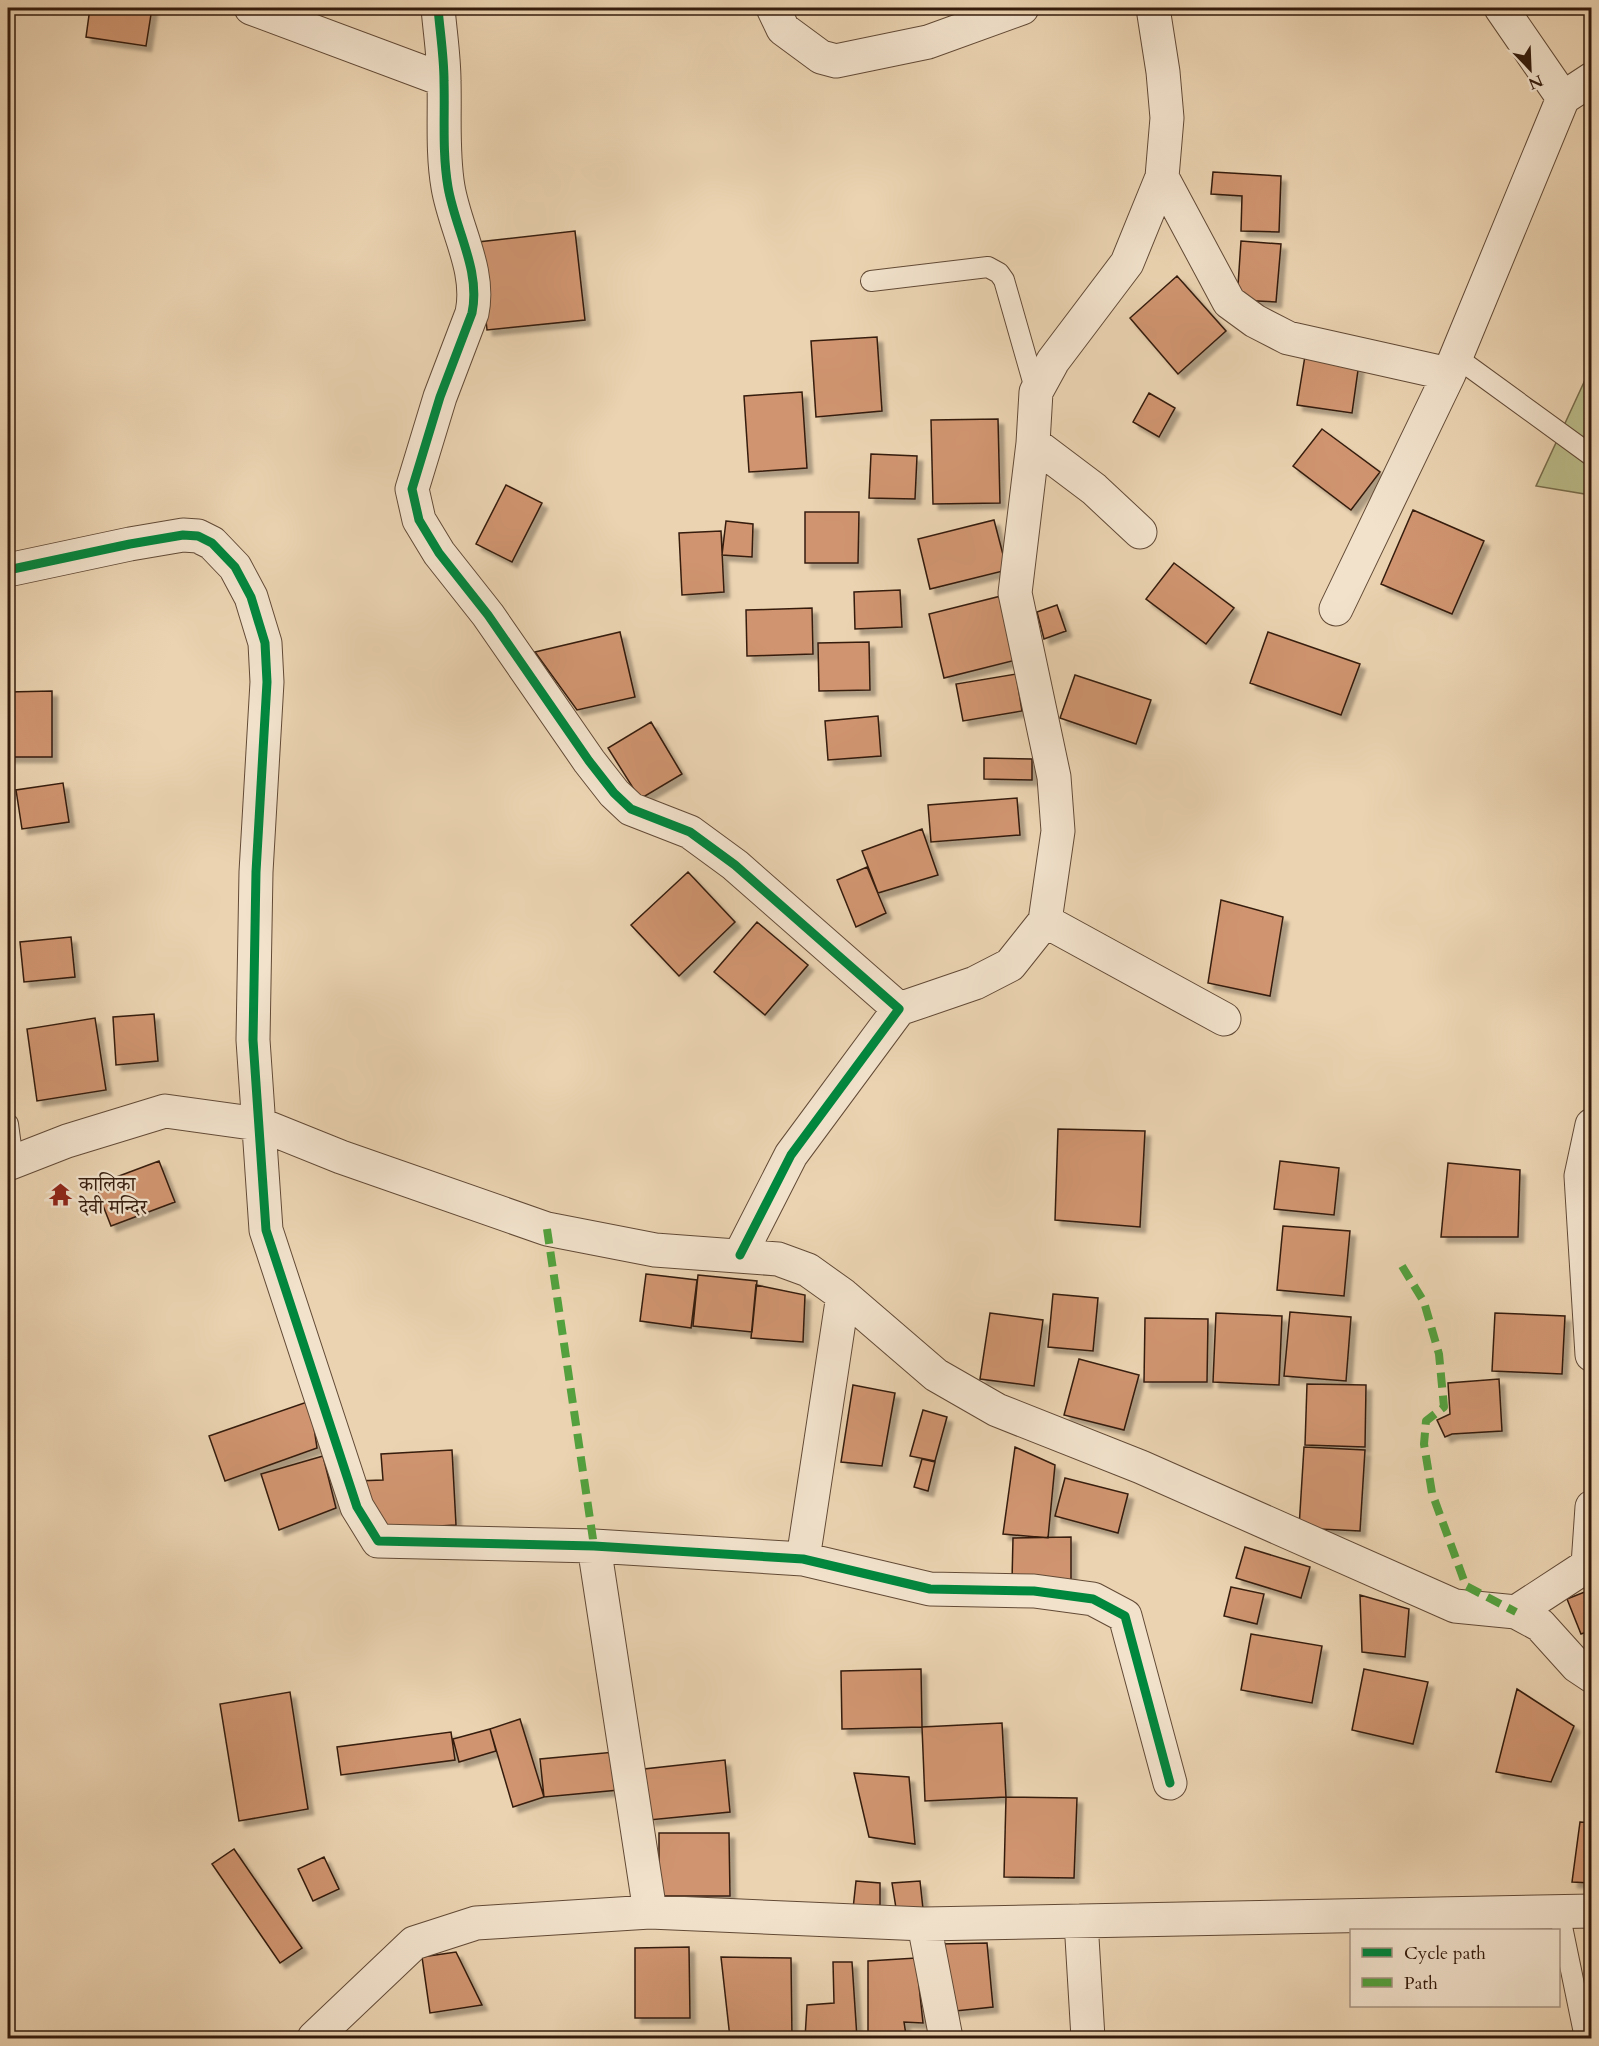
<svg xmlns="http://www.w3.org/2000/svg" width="1599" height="2046" font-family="Cardo,'Noto Serif Devanagari',serif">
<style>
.green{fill:#babb89;stroke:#786c4b;stroke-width:1.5}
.building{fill:#d09570;stroke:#351c0d;stroke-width:1.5;filter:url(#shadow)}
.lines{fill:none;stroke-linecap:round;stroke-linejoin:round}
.lane-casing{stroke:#624a36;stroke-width:22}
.street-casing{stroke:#624a36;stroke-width:35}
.lane{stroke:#f2e2cc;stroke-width:20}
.street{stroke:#f2e2cc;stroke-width:33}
.quiet{stroke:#53a13e;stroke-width:8;stroke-dasharray:15 8;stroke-linecap:butt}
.cycleway-casing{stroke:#f2e2cc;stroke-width:13}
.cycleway{stroke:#00873e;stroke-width:9}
.labels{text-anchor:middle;stroke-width:4.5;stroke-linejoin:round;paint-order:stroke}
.poi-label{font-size:20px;fill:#351c0d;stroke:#f2e2cc;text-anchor:start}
</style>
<defs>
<filter id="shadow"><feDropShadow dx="5.5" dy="5.5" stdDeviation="1.5" flood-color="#0004"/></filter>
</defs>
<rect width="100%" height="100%" fill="#ebd3b1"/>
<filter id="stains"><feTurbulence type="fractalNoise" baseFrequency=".00333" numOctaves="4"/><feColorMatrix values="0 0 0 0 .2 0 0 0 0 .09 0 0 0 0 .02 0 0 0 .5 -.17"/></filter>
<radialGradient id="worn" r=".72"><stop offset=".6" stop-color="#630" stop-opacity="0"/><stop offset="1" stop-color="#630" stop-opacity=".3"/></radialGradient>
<path class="green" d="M1591,367V495L1536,486Z"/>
<path class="building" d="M90,8H152L146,46L86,37Z
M1213,172L1281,176L1279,232L1241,231L1242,196L1211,194Z
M575,231L585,320L487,330L478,242Z
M1241,241L1281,244L1276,302L1237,300Z
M1177,276L1226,331L1178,374L1130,318Z
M877,337L882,411L816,417L811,341Z
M1305,356L1359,363L1352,413L1297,405Z
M802,392L807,468L749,472L744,396Z
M1149,393L1175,408L1159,437L1133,422Z
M998,419L1000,503L933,504L931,420Z
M1322,429L1380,472L1351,510L1293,466Z
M871,454L917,456L915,499L869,498Z
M506,485L542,503L512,562L476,544Z
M1413,510L1484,541L1452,614L1381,584Z
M805,512H859L858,563H805Z
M994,520L1007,570L930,589L918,539Z
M726,521L753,524L752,557L722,555Z
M721,531L724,592L682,595L679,533Z
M1174,563L1234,608L1206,644L1146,599Z
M900,590L902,627L855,629L854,592Z
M1001,596L1016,660L944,678L929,614Z
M1057,605L1066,631L1044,639L1037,612Z
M812,608L813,654L747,656L746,610Z
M620,632L635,697L577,710L535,652Z
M1268,632L1360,664L1341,715L1250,683Z
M869,642L870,690L819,691L818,643Z
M1016,674L1022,711L963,721L956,684Z
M1075,675L1151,700L1136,744L1060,718Z
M52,691V757H8V692Z
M878,716L881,756L828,760L825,721Z
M651,722L682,774L640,799L608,748Z
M984,758L1032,759V780L984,779Z
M63,783L69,822L22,829L16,790Z
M1017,798L1020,835L931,842L928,805Z
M922,829L938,875L878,893L862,851Z
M867,867L886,913L856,927L837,880Z
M688,872L735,922L679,976L631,925Z
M1221,900L1283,917L1270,996L1208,983Z
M757,922L808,965L765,1015L714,972Z
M71,937L75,977L24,982L20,942Z
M154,1014L158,1061L116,1065L113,1017Z
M95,1018L106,1090L37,1101L27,1029Z
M1058,1129L1145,1131L1140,1227L1055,1220Z
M159,1161L175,1202L111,1226L95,1185Z
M1280,1161L1339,1168L1334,1215L1274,1209Z
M1448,1163L1520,1170L1518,1237H1441Z
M1283,1226L1350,1231L1344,1296L1277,1290Z
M646,1274L697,1280L691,1328L640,1321Z
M698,1275L757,1281L752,1332L693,1326Z
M756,1285L805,1295L803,1342L751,1338Z
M1053,1294L1098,1298L1093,1351L1048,1347Z
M1290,1312L1351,1317L1346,1381L1284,1376Z
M990,1313L1043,1320L1034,1386L980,1379Z
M1216,1313L1282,1316L1279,1385L1213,1382Z
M1495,1313L1565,1316L1562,1374L1492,1371Z
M1145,1318L1208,1319L1207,1382H1144Z
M1079,1359L1139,1375L1124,1430L1064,1415Z
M1499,1379L1502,1431L1452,1434L1445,1437L1437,1420L1450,1414L1448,1383Z
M1307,1384L1366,1385L1365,1447L1305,1445Z
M853,1385L895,1393L882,1466L841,1462Z
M310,1401L317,1448L225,1481L209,1436Z
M923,1410L947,1417L935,1461L910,1456Z
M1015,1447L1055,1465L1048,1538L1003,1534Z
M1304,1447L1365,1450L1360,1531L1299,1528Z
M452,1450L456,1525L385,1529L356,1481L383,1480L381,1454Z
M323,1456L336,1508L279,1530L261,1474Z
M922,1459L935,1462L928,1491L914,1487Z
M1065,1478L1128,1494L1118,1533L1055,1516Z
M1071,1537V1581H1012L1013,1538Z
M1245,1547L1310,1567L1301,1598L1236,1578Z
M1231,1587L1264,1594L1257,1624L1224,1616Z
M1592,1589V1630L1581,1634L1567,1599Z
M1360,1595L1409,1609L1405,1657L1362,1652Z
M1251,1634L1322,1646L1312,1703L1241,1690Z
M921,1669L922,1727L842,1729L841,1671Z
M1364,1669L1428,1682L1413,1744L1352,1730Z
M1517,1689L1574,1726L1551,1782L1496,1772Z
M290,1692L308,1809L239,1821L220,1704Z
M520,1719L544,1797L513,1807L490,1729Z
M1002,1723L1006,1797L925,1801L922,1727Z
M490,1729L496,1751L459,1762L453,1739Z
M451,1732L455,1760L341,1775L337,1747Z
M615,1752L619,1790L544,1797L540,1759Z
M725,1760L730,1812L649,1820L644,1769Z
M854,1773L909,1777L915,1844L869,1837Z
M1006,1797L1077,1798L1074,1878L1004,1877Z
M1580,1822L1592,1823V1883L1572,1882Z
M659,1833H729L730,1896H659Z
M234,1849L302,1948L280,1963L212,1864Z
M324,1857L339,1889L313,1901L298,1869Z
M856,1881L880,1883V1905L853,1909Z
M920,1881L923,1909L896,1908L892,1883Z
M987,1943L993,2007L946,2012L939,1944Z
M689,1947L690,2018H635V1948Z
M456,1952L482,2005L430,2013L422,1957Z
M721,1957L791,1958L792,2038H730Z
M916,1958L923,2023L904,2022L906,2035L868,2038V1961Z
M833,1962H852L857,2038H805L807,2005L834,2003Z"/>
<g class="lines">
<defs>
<path id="lane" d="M871,281L988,267L999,273L1004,280L1036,392
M1456,357L1592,456
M8,1124L13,1161
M1559,1912L1584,2033L1583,2038"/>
<path id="street" d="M251,8L444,80
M438,8C440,32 444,57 444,81C445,116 442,152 448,187C455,229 481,270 472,313L440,397L412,489L419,520L439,553L488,615L589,761L614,793L631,809L690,832L735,865L899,1009L791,1155L740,1255
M773,8L783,29L821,57L836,61L928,42L1022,8
M1563,98L1592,79
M1162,177L1229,302L1255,321L1288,338L1449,374
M1033,443L1094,489L1140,532
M8,570L130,544L183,535L198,536L212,543L235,567L251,597L265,643L267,682L256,872L253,1040L266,1230L357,1507L378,1541L594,1546L803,1559L930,1589L1034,1591L1093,1599L1125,1616L1170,1783
M1336,609L1449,374L1563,98L1501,8
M1045,921L1224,1019
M899,1009L975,983L1010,965L1045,921L1058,831L1054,777L1015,593L1033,443L1036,392L1053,361L1127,263L1162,177L1167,118L1163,72L1153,8
M1592,1125L1581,1176L1592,1355
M8,1164L67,1141L165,1111L259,1124L341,1157L547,1229L655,1250L778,1259L808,1270L843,1295L936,1375L997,1410L1141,1467L1455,1606L1516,1612L1540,1625L1577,1666L1592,1676
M594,1546L650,1912
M803,1559L843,1295
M1516,1612L1588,1565L1592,1507
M1081,1921L1088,2038
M924,1924L946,2038
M314,2038L414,1943L476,1923L650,1912L924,1924L1592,1911"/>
</defs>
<use href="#lane" class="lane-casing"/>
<use href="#street" class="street-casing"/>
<use href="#lane" class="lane"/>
<use href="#street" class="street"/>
<path class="quiet" d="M547,1229L594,1546
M1402,1266L1424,1302L1439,1354L1444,1407L1426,1421L1424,1444L1432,1493L1466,1586L1516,1612"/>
<defs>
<path id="cycleway" d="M438,8C440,32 444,57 444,81C445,116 442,152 448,187C455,229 481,270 472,313L440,397L412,489L419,520L439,553L488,615L589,761L614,793L631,809L690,832L735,865L899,1009L791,1155L740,1255
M8,570L130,544L183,535L198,536L212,543L235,567L251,597L265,643L267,682L256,872L253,1040L266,1230L357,1507L378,1541L594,1546L803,1559L930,1589L1034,1591L1093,1599L1125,1616L1170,1783"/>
</defs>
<use href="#cycleway" class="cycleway-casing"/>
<use href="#cycleway" class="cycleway"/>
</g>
<defs>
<symbol id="temple-bare" viewBox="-9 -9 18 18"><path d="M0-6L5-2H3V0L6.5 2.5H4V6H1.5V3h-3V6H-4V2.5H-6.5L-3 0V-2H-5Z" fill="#8f2418" stroke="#f2e2cc" stroke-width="2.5" paint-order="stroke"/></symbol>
</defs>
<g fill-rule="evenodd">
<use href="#temple-bare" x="44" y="1178" width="33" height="33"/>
</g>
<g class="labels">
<g class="poi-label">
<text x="79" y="1191">कालिका<tspan x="79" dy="23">देवी मन्दिर</tspan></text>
</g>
</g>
<rect width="1599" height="2046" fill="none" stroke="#ebd3b1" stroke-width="30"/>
<rect x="9" y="9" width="1581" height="2028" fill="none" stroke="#351c0d" stroke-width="3"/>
<rect x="15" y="15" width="1569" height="2016" fill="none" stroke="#351c0d" stroke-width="1.5"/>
<rect x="1350" y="1929" width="210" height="78" fill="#f2e2cc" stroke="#a69380" stroke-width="1.5"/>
<rect x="1362" y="1948" width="30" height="9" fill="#00873e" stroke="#a69380" stroke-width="1.5"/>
<text x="1404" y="1959" font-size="18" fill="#351c0d">Cycle path</text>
<rect x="1362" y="1978" width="30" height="9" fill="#53a13e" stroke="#a69380" stroke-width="1.5"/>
<text x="1404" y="1989" font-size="18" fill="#351c0d">Path</text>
<g transform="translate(1530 69) rotate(157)" stroke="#f2e2cc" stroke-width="4.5" paint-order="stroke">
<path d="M0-4.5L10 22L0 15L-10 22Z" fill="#351c0d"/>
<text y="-9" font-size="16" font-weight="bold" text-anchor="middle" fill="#351c0d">N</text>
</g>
<rect width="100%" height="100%" filter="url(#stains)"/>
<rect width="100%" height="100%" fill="url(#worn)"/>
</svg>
